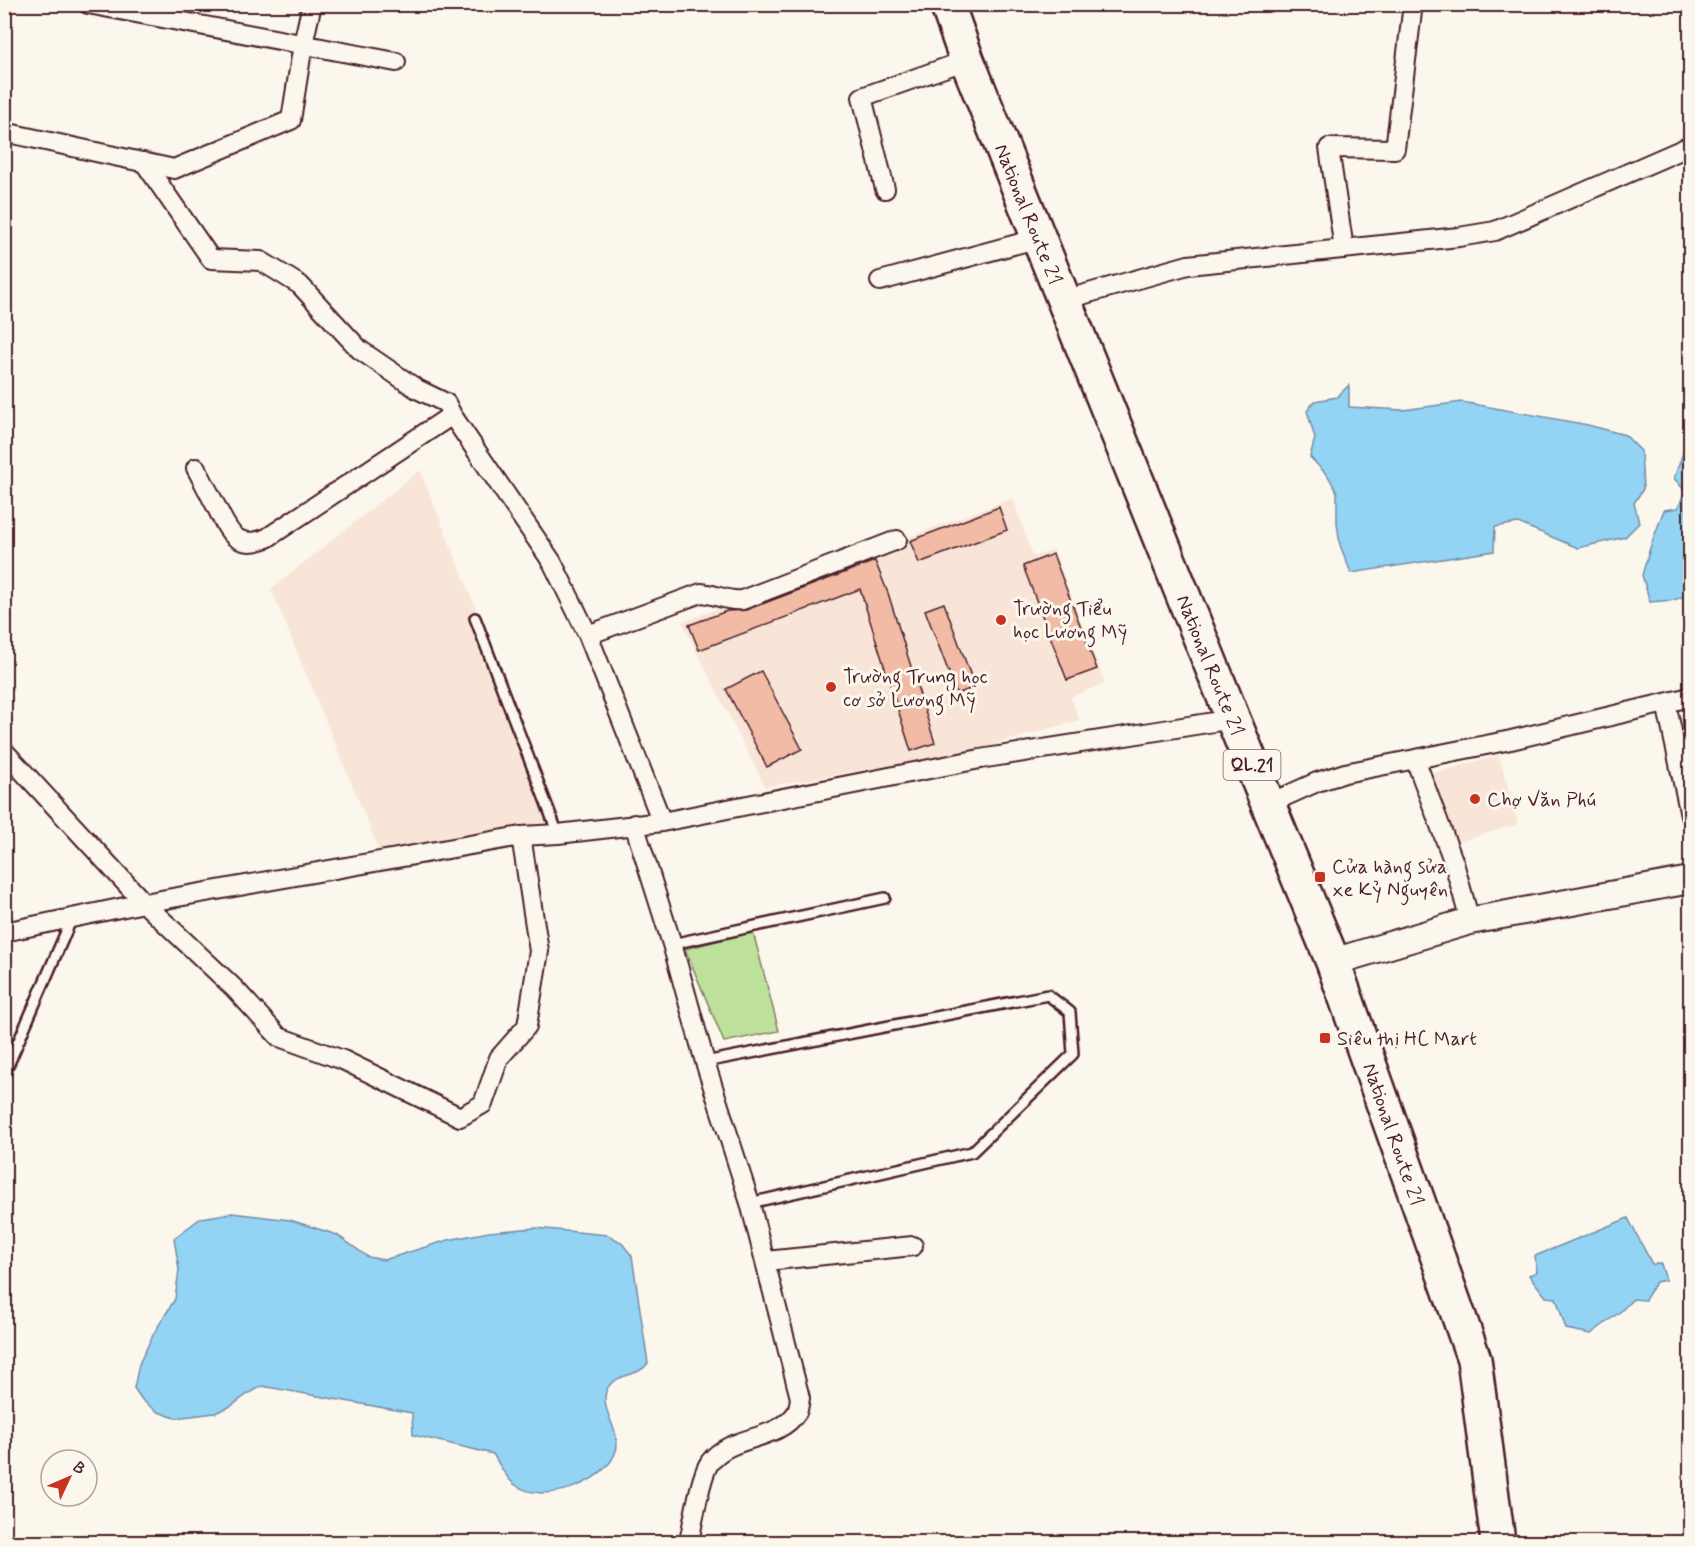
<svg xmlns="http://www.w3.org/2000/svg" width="1695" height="1547" font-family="Mynerve,sans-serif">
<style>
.built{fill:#f8e5d7}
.green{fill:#bde09a;stroke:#848062;stroke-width:1.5}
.water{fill:#93d4f5;stroke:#768ca4;stroke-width:1.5}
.building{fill:#f1bba5;stroke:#4a1f2b;stroke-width:1.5}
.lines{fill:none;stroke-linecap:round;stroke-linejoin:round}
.lane-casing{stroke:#4a1f2b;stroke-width:14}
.street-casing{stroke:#4a1f2b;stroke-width:22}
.secondary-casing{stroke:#4a1f2b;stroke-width:30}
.highway-casing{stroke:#4a1f2b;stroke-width:38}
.lane{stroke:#fbf7ec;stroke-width:9}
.street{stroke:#fbf7ec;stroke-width:18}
.secondary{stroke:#fbf7ec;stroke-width:26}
.highway{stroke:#fbf7ec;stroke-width:33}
.poi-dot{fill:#c8321e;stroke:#fbf7ec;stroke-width:2}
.labels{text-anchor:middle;stroke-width:6;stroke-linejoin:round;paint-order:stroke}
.shield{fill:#fbf7ec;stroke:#7f6065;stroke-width:1.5}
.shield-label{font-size:18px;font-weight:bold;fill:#4a1f2b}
.street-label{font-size:20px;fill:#4a1f2b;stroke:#fbf7ec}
.poi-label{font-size:20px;fill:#4a1f2b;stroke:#fbf7ec;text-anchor:start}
</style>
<rect width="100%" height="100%" fill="#fbf7ec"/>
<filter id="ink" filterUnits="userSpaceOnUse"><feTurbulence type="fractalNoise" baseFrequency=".0167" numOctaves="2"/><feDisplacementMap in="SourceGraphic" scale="12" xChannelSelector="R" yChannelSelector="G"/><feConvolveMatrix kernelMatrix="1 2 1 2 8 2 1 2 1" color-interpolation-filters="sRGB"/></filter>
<g filter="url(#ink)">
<path class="built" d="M420,470L561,819L381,855L271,589Z
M1013,498L1033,557L1053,550L1105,683L1071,697L1079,720L972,751L765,787L682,622Z
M1499,755L1518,824L1454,843L1430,774Z"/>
<path class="green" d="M753,932L779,1031L724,1042L685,949Z"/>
<path class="water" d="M1349,385V407L1403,410L1462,402L1588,425L1625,435L1641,451L1643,489L1634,503L1639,523L1625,537L1578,548L1518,523L1495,527L1494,551L1351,573L1340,545L1337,523V492L1328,476L1310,457L1315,438L1307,411L1315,401L1337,397Z
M1683,453L1690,454V594L1674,600L1650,602L1642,575L1651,545L1664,510L1678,508L1685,491L1674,478Z
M232,1213L290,1220L337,1235L368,1257L384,1260L448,1240L489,1232L535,1228L608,1235L621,1242L632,1256L648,1363C638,1378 616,1372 607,1389C598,1409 622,1430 616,1451C605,1484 542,1506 514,1484C505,1477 499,1463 493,1454L413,1435L412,1413L262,1386L248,1394L231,1406L215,1413L175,1418L158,1412L143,1401L134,1388L139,1364L154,1333L175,1299L179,1270L174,1238L201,1218Z
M1628,1218L1652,1264H1661L1666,1280L1656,1282L1645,1300L1633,1299L1621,1311L1591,1334L1566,1329L1556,1298L1546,1297L1529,1275L1537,1272L1535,1256Z"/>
<path class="building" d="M999,507L1007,530L919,563L910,541Z
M1053,554L1097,669L1067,680L1023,566Z
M875,561L888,593L935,743L911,751L860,589L699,650L689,625L727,611L746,610Z
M944,603L975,687L957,694L925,610Z
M761,671L802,749L767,767L726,689Z"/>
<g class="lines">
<defs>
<path id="lane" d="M475,618L558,834
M672,944L885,898
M705,1062L1048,995L1070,1012L1073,1054L972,1152L750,1203
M4,1075L72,918"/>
<path id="street" d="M88,4L396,62
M4,132L174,169L291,120L303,44L312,4
M144,162L211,259L261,261L300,285L360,350L417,389L446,403L452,415L552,562L588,635L662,822
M885,189L862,97L967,60
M1344,249L1329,148L1395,149L1413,4
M880,281L1039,238
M1064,300L1188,265L1459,237L1495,231L1690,146
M196,468C203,481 209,493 216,506C228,530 235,551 267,538L452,415
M588,635L701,593C716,594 727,602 742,600L897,540
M1666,703L1690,815
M4,751L144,903L234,988L279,1037L343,1060L460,1117L483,1104L499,1058L527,1026L539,951L521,836
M1415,759L1454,863L1470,921
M1268,804L1317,782L1345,773L1511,740L1690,697
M634,824L672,944L705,1062L750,1203L800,1398C799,1403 799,1408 797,1412C778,1442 731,1434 710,1462C700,1476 693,1523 689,1542
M4,932L144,903L521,836L558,834L662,822L980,759L1233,719
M766,1261L913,1246"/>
<path id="secondary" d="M1333,962L1470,921L1690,880"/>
<path id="highway" d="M947,4L967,60L1233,719L1333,962L1474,1359L1498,1542"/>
</defs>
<use href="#lane" class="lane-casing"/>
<use href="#street" class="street-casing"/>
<use href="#secondary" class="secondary-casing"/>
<use href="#highway" class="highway-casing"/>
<use href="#lane" class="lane"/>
<use href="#street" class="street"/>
<use href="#secondary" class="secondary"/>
<use href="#highway" class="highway"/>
</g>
</g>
<g class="poi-dot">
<circle cx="1001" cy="620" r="6"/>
<circle cx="831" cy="687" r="6"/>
<circle cx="1475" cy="799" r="6"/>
<rect x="1314" y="871" width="12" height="12" rx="3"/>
<rect x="1319" y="1032" width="12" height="12" rx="3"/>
</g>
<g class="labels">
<rect class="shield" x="1223.5" y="750" width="57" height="30" rx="4.5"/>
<g class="shield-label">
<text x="1252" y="771">QL.21</text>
</g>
<g class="street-label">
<text transform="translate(1029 214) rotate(68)" y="7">National Route 21</text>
<text transform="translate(1211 665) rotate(68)" y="7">National Route 21</text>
<text transform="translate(1394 1134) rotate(71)" y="7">National Route 21</text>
</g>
<g class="poi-label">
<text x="1013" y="615">Trường Tiểu<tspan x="1013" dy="23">học Lương Mỹ</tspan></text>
<text x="843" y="683">Trường Trung học<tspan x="843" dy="23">cơ sở Lương Mỹ</tspan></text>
<text x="1487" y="806">Chợ Văn Phú</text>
<text x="1332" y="873">Cửa hàng sửa<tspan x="1332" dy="23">xe Kỷ Nguyên</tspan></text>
<text x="1337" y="1045">Siêu thị HC Mart</text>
</g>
</g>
<rect width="1695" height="1547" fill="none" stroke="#fbf7ec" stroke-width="24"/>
<rect x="12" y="12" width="1671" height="1523" fill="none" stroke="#4a1f2b" stroke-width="2" filter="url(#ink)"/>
<g transform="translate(69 1478) rotate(46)"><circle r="28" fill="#fbf7ec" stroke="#b4a19f" stroke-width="1.5"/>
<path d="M0-4.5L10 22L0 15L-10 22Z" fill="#c8321e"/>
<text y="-9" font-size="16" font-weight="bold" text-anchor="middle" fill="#4a1f2b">B</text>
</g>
</svg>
